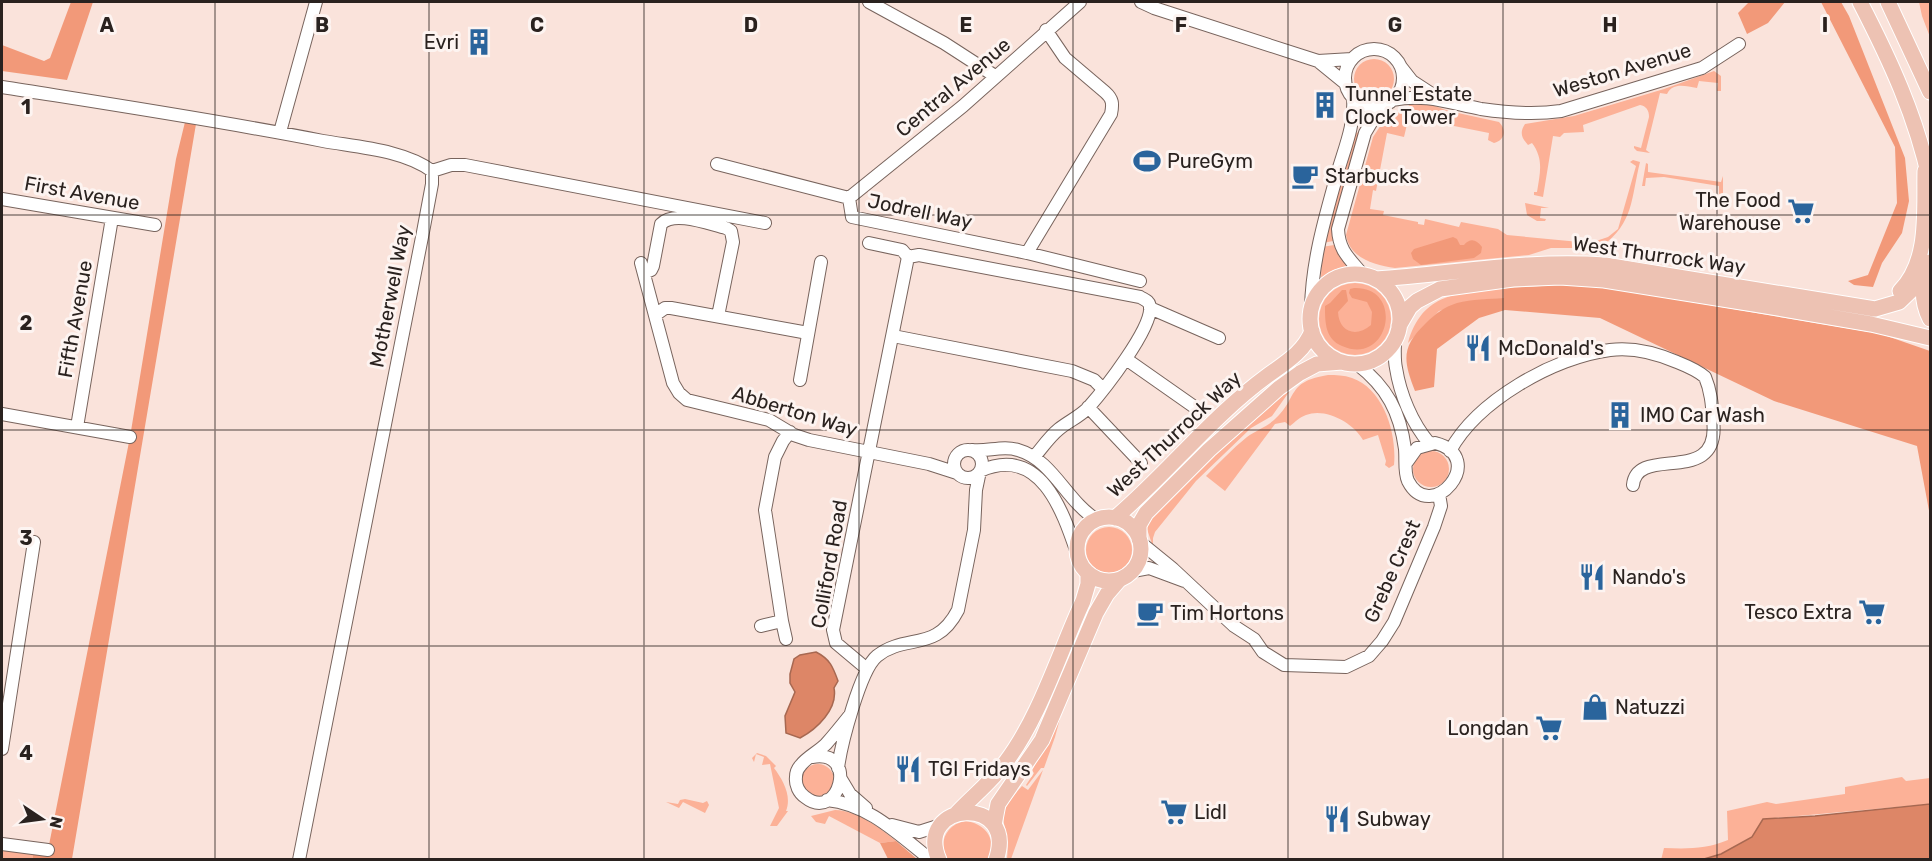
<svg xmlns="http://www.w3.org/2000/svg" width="1932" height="861" font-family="Rubik,sans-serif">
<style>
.green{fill:#fcb197}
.forest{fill:#f29979}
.water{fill:#dd8667;stroke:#a76851;stroke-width:1.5}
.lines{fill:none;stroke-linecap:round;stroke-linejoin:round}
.minor-casing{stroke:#78645d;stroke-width:14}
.major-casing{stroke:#fff;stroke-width:17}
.minor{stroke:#fff;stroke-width:12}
.major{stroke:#edc2b3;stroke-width:15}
.grid{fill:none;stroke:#2a221f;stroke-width:1.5;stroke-opacity:0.55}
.labels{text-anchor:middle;stroke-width:6;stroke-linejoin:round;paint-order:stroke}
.poi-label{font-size:20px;fill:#2a221f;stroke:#fdf4f1;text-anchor:start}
.street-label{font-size:20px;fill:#2a221f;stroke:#fdf4f1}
.grid-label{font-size:20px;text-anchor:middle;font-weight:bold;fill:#2a221f;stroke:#fdf4f1;stroke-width:6;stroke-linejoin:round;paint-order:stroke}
</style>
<rect width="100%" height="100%" fill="#fae3db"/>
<path class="green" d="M1919,2H1930V37L1922,16Z
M1354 79a20 20 0 1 1 40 0a20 20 0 1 1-40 0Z
M1714,71L1721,76V91H1717L1718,83L1699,81L1697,88C1685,86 1673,82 1667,94L1660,93L1646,150L1650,153L1637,151L1634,148V146L1641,148L1649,117C1649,110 1646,106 1640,105L1583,125L1584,132L1564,133L1560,137L1553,136L1543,197L1534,195V192H1537C1540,173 1544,159 1532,143L1528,145C1522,138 1519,133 1525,124L1574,116L1664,89Z
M1413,103L1429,104L1449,111L1499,122C1507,130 1505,140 1494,143L1488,140L1489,133L1419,119L1420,115L1410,112L1404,137L1387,133L1376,191L1373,190L1370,209L1384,211L1383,215L1418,222V224L1424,225L1425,219L1459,227L1461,222L1498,229L1507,235L1590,243L1608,237L1618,229L1636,166L1630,162L1633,160L1640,162C1631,198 1634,223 1602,246L1601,242L1579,248H1551L1529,255L1395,268C1375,265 1350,259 1346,235L1373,137L1383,122Z
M1356,132L1360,134L1333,225V241L1323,243Z
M1646,163L1648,164V172L1721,182L1723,176V193L1719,194V186L1664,177L1646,178L1645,186H1642Z
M1525,203L1549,208H1541L1540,218L1546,219L1545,221H1537L1527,215Z
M1334,245L1347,266L1333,270L1321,278L1322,247Z
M1319 319a36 36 0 1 1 72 0a36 36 0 1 1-72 0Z
M1504,288L1505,298L1482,300L1439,311L1408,343C1422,292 1459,293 1504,288Z
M1328,375C1336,375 1344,375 1352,378C1384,389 1397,434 1394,465L1389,468L1385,465L1386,461L1378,435L1363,440C1354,423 1325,407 1306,415C1300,417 1295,422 1290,426L1285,422L1275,424L1225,491L1206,476C1219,463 1232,449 1247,437C1255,431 1266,427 1274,420C1299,398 1285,382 1328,375Z
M1287,389L1289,392L1272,416L1251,428L1196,481L1155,532L1153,538V547L1147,529L1149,520L1220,445Z
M1413 469a18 18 0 1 1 36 0a18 18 0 1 1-36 0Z
M1086 550a23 23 0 1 1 46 0a23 23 0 1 1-46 0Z
M1064,704L1055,737L1044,768H1041L1027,786L1026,785L1034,773L1032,771Z
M757,753L766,756L776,766L774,768C783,780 792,796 786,811H788L777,826H770L779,808L770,764L762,765L764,757L756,754L754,762L752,758Z
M802 780a16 16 0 1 1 32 0a16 16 0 1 1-32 0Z
M1043,770L1011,859H1007C1011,819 989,822 1022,786L1028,790Z
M1902,777L1906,781L1930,778V804L1763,819L1752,837L1721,854L1704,859L1661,860L1664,848C1688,849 1706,849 1728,840L1727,811L1767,802L1776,804L1845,794V787Z
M685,799L703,803L707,801L709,805L705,813L683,802L679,808L666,802L678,804L680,800Z
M835,810C858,811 879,827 896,841L880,843L829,816L825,824L816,822L811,816Z
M965,821C986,823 998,841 988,859H947C938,842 946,825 965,821Z
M2,850L33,854V859L2,860Z"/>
<path class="forest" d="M71,2H93L67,80L2,71V45L44,61L50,58Z
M1749,2H1785L1768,23L1747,34L1738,13Z
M1821,2H1841L1849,16L1905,158L1909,201L1902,233L1882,263L1873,287L1854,285L1848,281L1868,275L1897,203L1895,147Z
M185,122L196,124L72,859L33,860V854L48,850L130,437L176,159Z
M1453,237L1457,239L1460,245H1464C1470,238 1476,239 1482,247L1481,253L1474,258L1421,265L1413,259L1411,253L1414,249Z
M1560,285L1608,288L1881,334L1930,351V516L1917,446L1774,401L1600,318L1505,310L1479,318L1437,349L1434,387L1415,391C1403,360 1401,347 1426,323C1435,314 1444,307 1457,303C1472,299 1489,299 1504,298V288Z
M1354,288C1405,286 1390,367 1342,346C1325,339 1325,322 1325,306L1330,303L1342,290H1346L1348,301L1338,312C1339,332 1356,338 1371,325L1372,312L1367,302L1352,298L1349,293L1350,289Z
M896,841L917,859H888L880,843Z"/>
<path class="water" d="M816,652C830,659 833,667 838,681L834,688C838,709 817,729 800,738L786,733L785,716L795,692L790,683V674L794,659L800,655Z
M1930,804V859H1704L1721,854L1752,837L1763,819L1815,816Z"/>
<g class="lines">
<defs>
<path id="minor" d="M869,2L944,43L995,76
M1141,2L1154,8L1318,61L1352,59
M1345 78a29 29 0 1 1 58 0a29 29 0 1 1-58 0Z
M1318,61L1345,83
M1401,67L1412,81L1435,96
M2,87C109,104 216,120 323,141C357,147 404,150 432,171V184L423,232L299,860
M1393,100C1424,93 1450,103 1481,109C1508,113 1534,115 1561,111L1702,68L1739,44
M280,132L316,2
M717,164L849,198L852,217L1027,253L1140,281
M432,171L451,165H465L765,223
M849,198L963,106L1080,2
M2,199L155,225
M869,243L902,250L908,257L919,255L1140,297C1145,300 1149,301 1150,306C1153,328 1103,391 1088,408C1079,417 1069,421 1059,429C1049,437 1042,448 1034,457
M1027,253L1111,114C1113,104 1113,99 1105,92L1065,58L1046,30
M641,263L673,383L679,393L687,400L769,420L794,435L809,440L929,464L957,473
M644,273L651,270L653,266L661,224C674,210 709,224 726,228L731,231L733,242L718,316
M1363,275C1349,258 1339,251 1338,229L1365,133L1381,106
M1150,308L1219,338
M1311,308C1312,261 1325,217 1338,171C1345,147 1355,124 1353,98
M655,315L665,308H671L808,333
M893,336L1072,371L1094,380L1103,389
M1395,339C1395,348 1394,359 1396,368C1400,394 1412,423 1429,443
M1126,359L1193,406
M1357,364C1387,387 1400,412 1405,449C1406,460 1404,472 1408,481C1431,526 1490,457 1435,443L1417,448L1407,462
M800,380L821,262
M1088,407L1141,463
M2,414L130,437
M77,427L112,218
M954 464a14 14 0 1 1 28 0a14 14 0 1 1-28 0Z
M972,450C987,452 1003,445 1018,450C1053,460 1066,501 1097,520
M1450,451C1477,401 1554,357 1610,350C1633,347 1656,353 1677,362C1687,366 1697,370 1705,377C1711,391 1712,405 1713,419C1722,489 1637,443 1633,485
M1141,543L1173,569L1234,626L1254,639L1263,652L1284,665L1346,667L1369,656L1382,641L1394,622L1434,527L1441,506L1439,494
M1133,571L1149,568L1184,581
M782,621L786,639
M761,626L782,621L765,510L775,457L783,441L790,432
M867,669L836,643L833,630L908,257
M2,749L34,542
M812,757C860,748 839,824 805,797C799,793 795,785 796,777C796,772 798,768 801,765C807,757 818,752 826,744C834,735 842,725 850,715
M838,768C841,745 860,670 877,656C906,633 936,653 958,610L974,530L976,490L980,471C1041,444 1063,512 1078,556
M841,779L850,794L866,808
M827,800C867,804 896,832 926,856L935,860
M892,825L919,832L941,825
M2,844L48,850"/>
<path id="major" d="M1860,2C1890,60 1916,116 1930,181
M1888,2L1930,92
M1930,262C1921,280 1921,301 1930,319
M1310 319a45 45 0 1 1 90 0a45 45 0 1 1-90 0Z
M1376,279C1453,274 1528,259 1605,265L1875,309L1899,302L1924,278
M1900,291C1930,261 1924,210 1925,171
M1399,326L1410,307L1417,301L1440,289L1513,279L1560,277L1604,280L1754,304L1871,324L1930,338
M1077 549a32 32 0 1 1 64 0a32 32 0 1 1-64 0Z
M1115,518C1168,473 1211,417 1267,376C1285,363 1304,352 1312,331
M1139,539V525L1146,513L1209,450L1279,388L1300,373L1317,364L1342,362
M957,813C973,796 991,782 1005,763C1039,719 1059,653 1083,601L1088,584V573
M994,825L998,804L1042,740L1096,613L1107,594L1119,580
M939,860C913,800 1019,794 996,860"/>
</defs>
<use href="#minor" class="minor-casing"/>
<use href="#major" class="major-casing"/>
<use href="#minor" class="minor"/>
<use href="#major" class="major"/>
</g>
<path class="grid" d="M215,2V860M429,2V860M644,2V860M859,2V860M1073,2V860M1288,2V860M1503,2V860M1717,2V860M2,215H1930M2,430H1930M2,646H1930"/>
<defs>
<symbol id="building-bare" viewBox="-9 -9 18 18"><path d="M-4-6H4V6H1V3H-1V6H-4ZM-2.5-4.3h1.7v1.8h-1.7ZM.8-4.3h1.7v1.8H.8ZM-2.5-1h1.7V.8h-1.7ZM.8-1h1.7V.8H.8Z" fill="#2a649c" stroke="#fdf4f1" stroke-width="2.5" paint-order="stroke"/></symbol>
<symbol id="stadium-bare" viewBox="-9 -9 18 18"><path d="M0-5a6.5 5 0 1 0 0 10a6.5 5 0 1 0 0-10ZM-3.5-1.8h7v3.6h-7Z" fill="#2a649c" stroke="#fdf4f1" stroke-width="2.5" paint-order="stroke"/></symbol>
<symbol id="cafe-bare" viewBox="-9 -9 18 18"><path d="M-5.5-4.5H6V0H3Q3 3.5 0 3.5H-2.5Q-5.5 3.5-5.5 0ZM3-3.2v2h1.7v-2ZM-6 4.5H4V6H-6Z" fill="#2a649c" stroke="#fdf4f1" stroke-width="2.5" paint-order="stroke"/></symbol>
<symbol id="supermarket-bare" viewBox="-9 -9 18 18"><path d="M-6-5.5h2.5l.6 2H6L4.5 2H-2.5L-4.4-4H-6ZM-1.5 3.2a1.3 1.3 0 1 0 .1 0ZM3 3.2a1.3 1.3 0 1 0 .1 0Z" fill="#2a649c" stroke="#fdf4f1" stroke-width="2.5" paint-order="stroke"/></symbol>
<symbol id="restaurant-bare" viewBox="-9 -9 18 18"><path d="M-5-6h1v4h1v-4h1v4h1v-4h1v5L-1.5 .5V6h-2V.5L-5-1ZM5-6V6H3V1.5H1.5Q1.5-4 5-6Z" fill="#2a649c" stroke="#fdf4f1" stroke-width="2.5" paint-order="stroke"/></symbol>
<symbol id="shop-bare" viewBox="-9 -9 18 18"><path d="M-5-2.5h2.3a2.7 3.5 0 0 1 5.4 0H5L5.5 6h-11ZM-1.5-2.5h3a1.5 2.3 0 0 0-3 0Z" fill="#2a649c" stroke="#fdf4f1" stroke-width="2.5" paint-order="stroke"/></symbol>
</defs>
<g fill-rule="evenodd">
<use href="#building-bare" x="460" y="23" width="38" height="38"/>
<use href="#building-bare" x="1306" y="86" width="38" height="38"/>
<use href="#stadium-bare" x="1128" y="142" width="38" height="38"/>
<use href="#cafe-bare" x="1286" y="157" width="38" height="38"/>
<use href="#supermarket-bare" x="1782" y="192" width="38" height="38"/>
<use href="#restaurant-bare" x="1459" y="329" width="38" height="38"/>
<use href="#building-bare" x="1601" y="396" width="38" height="38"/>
<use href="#restaurant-bare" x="1573" y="558" width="38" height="38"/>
<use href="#supermarket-bare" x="1853" y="593" width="38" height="38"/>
<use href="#cafe-bare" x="1131" y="594" width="38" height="38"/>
<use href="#shop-bare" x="1576" y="688" width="38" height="38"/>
<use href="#supermarket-bare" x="1530" y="709" width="38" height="38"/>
<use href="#restaurant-bare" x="889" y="750" width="38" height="38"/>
<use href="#supermarket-bare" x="1155" y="793" width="38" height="38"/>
<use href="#restaurant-bare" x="1318" y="800" width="38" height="38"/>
</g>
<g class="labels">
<g class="poi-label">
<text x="459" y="49" text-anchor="end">Evri</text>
<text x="1345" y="101">Tunnel Estate<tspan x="1345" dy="23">Clock Tower</tspan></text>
<text x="1167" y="168">PureGym</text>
<text x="1325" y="183">Starbucks</text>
<text x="1781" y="207" text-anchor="end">The Food<tspan x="1781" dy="23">Warehouse</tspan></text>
<text x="1498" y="355">McDonald's</text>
<text x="1640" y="422">IMO Car Wash</text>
<text x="1612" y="584">Nando's</text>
<text x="1852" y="619" text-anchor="end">Tesco Extra</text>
<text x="1170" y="620">Tim Hortons</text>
<text x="1615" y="714">Natuzzi</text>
<text x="1529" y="735" text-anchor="end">Longdan</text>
<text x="928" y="776">TGI Fridays</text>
<text x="1194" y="819">Lidl</text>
<text x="1357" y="826">Subway</text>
</g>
<g class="street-label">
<text transform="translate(1622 70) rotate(-17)" y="7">Weston Avenue</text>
<text transform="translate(953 87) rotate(-40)" y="7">Central Avenue</text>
<text transform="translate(82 193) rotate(10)" y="7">First Avenue</text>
<text transform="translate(920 211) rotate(12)" y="7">Jodrell Way</text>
<text transform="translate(1659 255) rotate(8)" y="7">West Thurrock Way</text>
<text transform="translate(390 296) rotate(-79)" y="7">Motherwell Way</text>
<text transform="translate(75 319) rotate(-80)" y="7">Fifth Avenue</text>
<text transform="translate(795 411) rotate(17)" y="7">Abberton Way</text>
<text transform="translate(1174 434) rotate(-43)" y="7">West Thurrock Way</text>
<text transform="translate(829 564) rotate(-80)" y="7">Colliford Road</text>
<text transform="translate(1392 571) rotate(-66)" y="7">Grebe Crest</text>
</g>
</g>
<g class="grid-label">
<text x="107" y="32">A</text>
<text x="322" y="32">B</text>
<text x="537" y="32">C</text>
<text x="751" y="32">D</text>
<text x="966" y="32">E</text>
<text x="1181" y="32">F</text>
<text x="1395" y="32">G</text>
<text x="1610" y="32">H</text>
<text x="1825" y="32">I</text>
<text x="26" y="114">1</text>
<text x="26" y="330">2</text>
<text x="26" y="545">3</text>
<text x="26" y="760">4</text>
</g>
<rect width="1932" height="861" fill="none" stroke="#2a221f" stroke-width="6"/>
<g transform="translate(42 819) rotate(103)" stroke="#fdf4f1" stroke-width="4.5" paint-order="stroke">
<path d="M0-4.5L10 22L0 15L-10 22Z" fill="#2a221f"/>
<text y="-9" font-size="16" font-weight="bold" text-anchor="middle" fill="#2a221f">N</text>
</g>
</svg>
